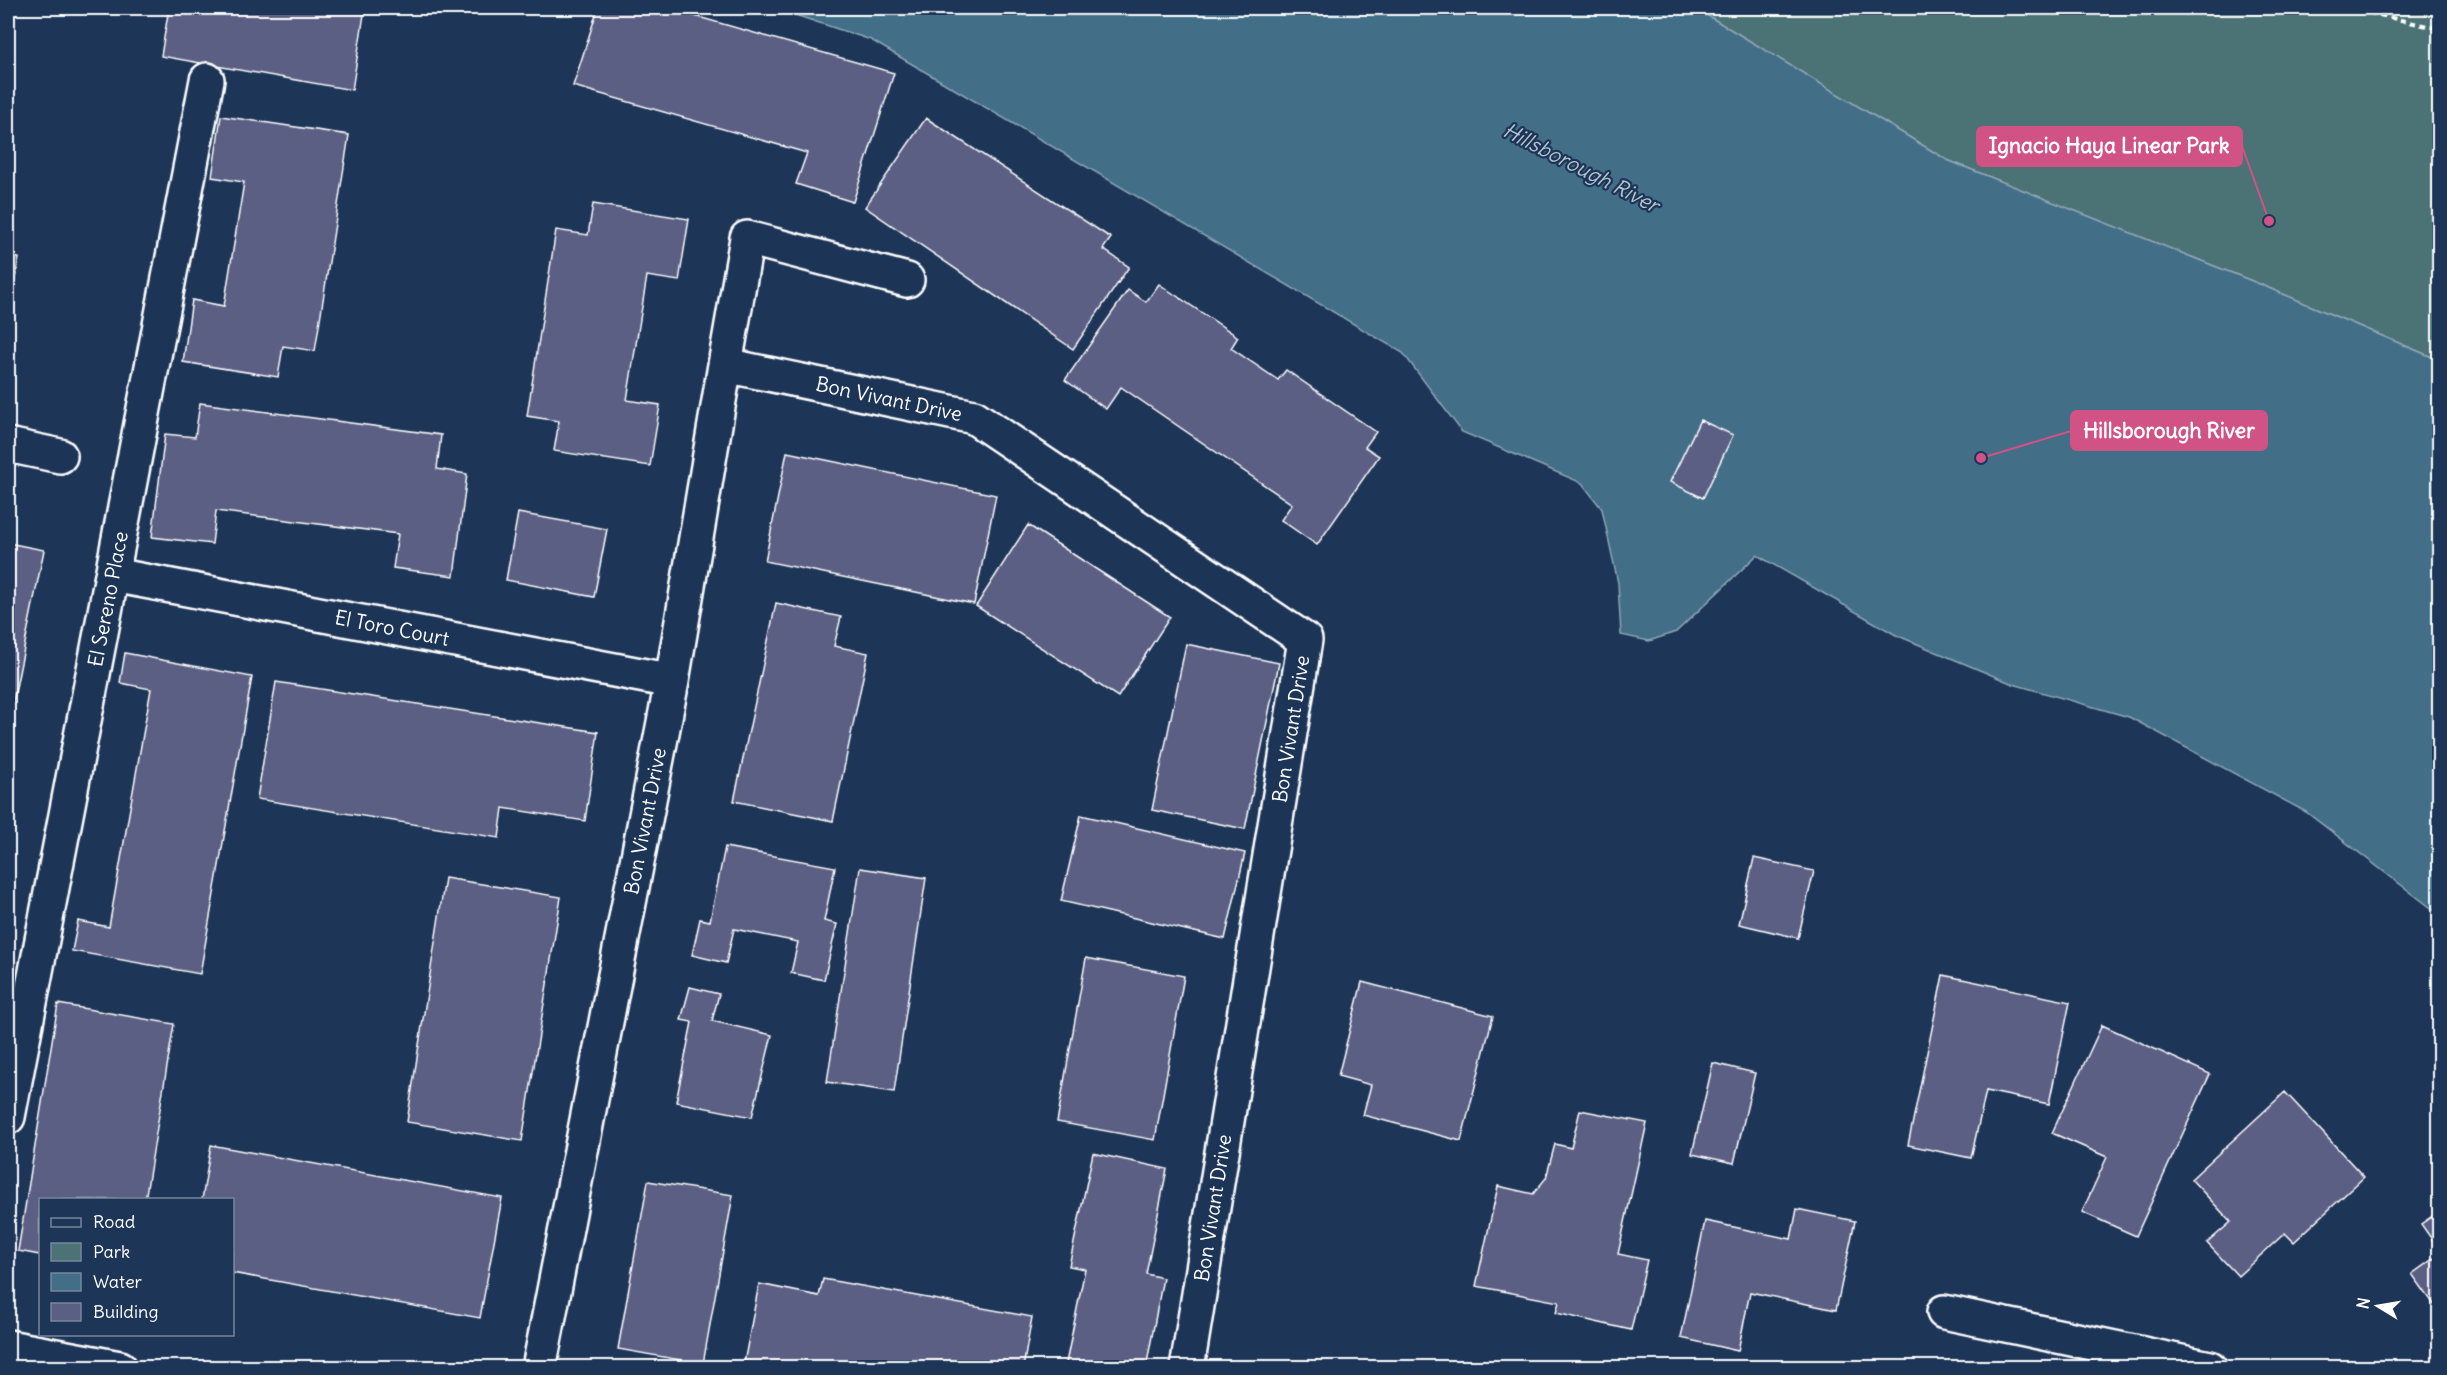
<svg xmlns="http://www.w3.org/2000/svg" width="2447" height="1375" font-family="Delius,sans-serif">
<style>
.green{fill:#4c7275;stroke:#a6b8ba;stroke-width:1.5}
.water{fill:#436e88;stroke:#8ea8b8;stroke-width:1.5}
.building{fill:#5c5f84;stroke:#fff;stroke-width:1.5}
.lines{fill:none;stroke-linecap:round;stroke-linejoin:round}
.minor-casing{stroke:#fff;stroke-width:38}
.path{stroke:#fff;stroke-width:4;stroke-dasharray:6 4.5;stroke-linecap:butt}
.minor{stroke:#1d3557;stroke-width:33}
.labels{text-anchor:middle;stroke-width:4.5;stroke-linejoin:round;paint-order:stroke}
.street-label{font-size:20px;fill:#fff;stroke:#1d3557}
.water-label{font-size:21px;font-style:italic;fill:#b4c5cf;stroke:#1d3557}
.leader{fill:none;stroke:#d15284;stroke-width:2}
.callout-dot{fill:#d15284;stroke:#1d3557;stroke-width:2}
.callout{fill:#d15284;stroke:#d15284;stroke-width:2}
.callout-label{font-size:21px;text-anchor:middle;font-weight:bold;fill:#fff}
</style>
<rect width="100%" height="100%" fill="#1d3557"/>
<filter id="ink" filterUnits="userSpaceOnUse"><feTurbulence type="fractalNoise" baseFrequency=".0167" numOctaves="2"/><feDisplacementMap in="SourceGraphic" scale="12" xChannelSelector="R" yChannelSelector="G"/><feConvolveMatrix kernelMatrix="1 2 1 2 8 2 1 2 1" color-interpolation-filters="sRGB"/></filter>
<g filter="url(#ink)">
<path class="green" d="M1695,8H2439V360L2252,281L1947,160Z"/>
<path class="water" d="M774,8H1695L1947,160L2252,281L2439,360V914L2306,812L2129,717L2013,684L1896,635L1757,555L1676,632L1649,641L1621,635L1618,583L1602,509L1582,483L1462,432L1403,353L871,40Z"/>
<path class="building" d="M169,8H365L352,90L161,56Z
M598,8H667L894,73L853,202L796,184L807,153L573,86Z
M221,116L349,135L315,351L283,346L278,377L183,362L192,300L224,306L244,182L212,177Z
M926,118L1111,238L1103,249L1129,267L1073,349L865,207Z
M593,204L689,219L679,281L647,276L627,400L660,405L650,466L554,451L559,421L527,416L556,230L588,235Z
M8,256L19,258L8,314Z
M1159,284L1238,337L1231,348L1278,380L1286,370L1376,432L1365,447L1379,456L1317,545L1281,520L1292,504L1121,387L1106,409L1065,380L1128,290L1146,302Z
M200,403L441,435L437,469L467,474L454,576L393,568L398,534L216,511L212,544L152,537L165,434L195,437Z
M1700,420L1733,435L1703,498L1670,482Z
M787,452L996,495L974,604L765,561Z
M518,513L607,529L594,597L506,580Z
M1028,525L1170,617L1118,697L976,606Z
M8,543L44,550L8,727Z
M776,603L841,617L834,646L868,653L833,821L734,801Z
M1186,644L1279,663L1245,829L1152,810Z
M125,653L252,677L200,974L72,951L78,921L109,927L151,689L120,683Z
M276,682L598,732L585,821L503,808L499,838L257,799Z
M1081,815L1245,853L1225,939L1061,901Z
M725,847L835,867L824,921L837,924L824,980L791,973L798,942L734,929L726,963L692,955L700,919L710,921Z
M1754,858L1814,871L1798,938L1739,924Z
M860,868L926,878L894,1092L827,1082Z
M445,878L561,897L522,1141L407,1122Z
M1086,958L1184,976L1155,1140L1057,1122Z
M1943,975L2070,1002L2049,1104L1986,1091L1971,1158L1908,1145Z
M1362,982L1493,1016L1461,1141L1363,1115L1371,1085L1338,1076Z
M690,987L719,994L712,1021L772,1035L752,1117L676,1102L692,1022L681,1020Z
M58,1004L174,1024L145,1200H40V1255L18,1251Z
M2102,1025L2210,1074L2136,1236L2082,1212L2107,1157L2052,1133Z
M1713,1063L1755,1073L1734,1163L1692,1154Z
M2285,1092L2364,1177L2294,1242L2285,1233L2238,1276L2207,1243L2231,1222L2191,1179Z
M1580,1110L1647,1123L1618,1254L1647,1260L1631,1330L1556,1313L1559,1302L1476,1286L1498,1186L1533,1194L1546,1178L1555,1144L1571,1148Z
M211,1145L502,1198L480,1318L232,1273V1200H202Z
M1093,1153L1167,1169L1146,1274L1163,1278L1146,1368H1065L1085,1269L1069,1266Z
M648,1181L733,1195L703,1364L618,1349Z
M1797,1209L1855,1221L1836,1310L1750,1292L1738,1351L1681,1338L1705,1221L1791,1239Z
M2440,1211V1251L2421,1224Z
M2440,1254V1313L2412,1274Z
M823,1279L1032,1317L1023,1368H768L744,1363L759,1284L819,1296Z"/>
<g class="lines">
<defs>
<path id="minor" d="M725,365L747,238L907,280
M8,445L60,456
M113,575L672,681
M8,1117L207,80
M1944,1312L2210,1368
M8,1347L120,1368
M539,1368L672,681L725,365L974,417L1305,640L1187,1368"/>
</defs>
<use href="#minor" class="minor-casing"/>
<path class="path" d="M2265,8L2290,13L2326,10L2362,11L2440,29"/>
<use href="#minor" class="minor"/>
</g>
</g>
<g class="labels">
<g class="street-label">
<text transform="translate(889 399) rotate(12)" y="7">Bon Vivant Drive</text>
<text transform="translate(108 599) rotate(-79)" y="7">El Sereno Place</text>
<text transform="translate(392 628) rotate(11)" y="7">El Toro Court</text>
<text transform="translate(1291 729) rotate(-81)" y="7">Bon Vivant Drive</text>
<text transform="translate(645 821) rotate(-79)" y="7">Bon Vivant Drive</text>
<text transform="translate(1213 1208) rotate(-81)" y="7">Bon Vivant Drive</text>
</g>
<g class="water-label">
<text transform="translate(1581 168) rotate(27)" y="7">Hillsborough River</text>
</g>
</g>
<path class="leader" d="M2269 221L2242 146M1981 458L2071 431"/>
<g class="callout-dot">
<circle cx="2269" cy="221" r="6"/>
<circle cx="1981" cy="458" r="6"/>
</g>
<g class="callout">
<rect x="1977" y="127" width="265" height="39" rx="6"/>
<rect x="2071" y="411" width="196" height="39" rx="6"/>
</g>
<g class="callout-label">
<text x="2109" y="153">Ignacio Haya Linear Park</text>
<text x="2169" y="438">Hillsborough River</text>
</g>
<rect width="2447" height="1375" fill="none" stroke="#1d3557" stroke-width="30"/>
<rect x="15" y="15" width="2417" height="1345" fill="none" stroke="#fff" stroke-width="2" filter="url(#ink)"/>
<rect x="39" y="1198" width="195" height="138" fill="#1d3557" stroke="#77869a" stroke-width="1.5"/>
<rect x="51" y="1218" width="30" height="9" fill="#1d3557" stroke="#77869a" stroke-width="1.5"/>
<text x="93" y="1228" font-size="18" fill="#ffffff">Road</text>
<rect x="51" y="1243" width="30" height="18" fill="#4c7275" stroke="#77869a" stroke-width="1.5"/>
<text x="93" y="1258" font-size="18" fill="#ffffff">Park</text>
<rect x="51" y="1273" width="30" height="18" fill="#436e88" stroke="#77869a" stroke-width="1.5"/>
<text x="93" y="1288" font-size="18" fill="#ffffff">Water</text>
<rect x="51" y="1303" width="30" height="18" fill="#5c5f84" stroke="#77869a" stroke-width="1.5"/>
<text x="93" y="1318" font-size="18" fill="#ffffff">Building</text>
<g transform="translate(2378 1306) rotate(281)" stroke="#1d3557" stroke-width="4.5" paint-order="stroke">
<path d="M0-4.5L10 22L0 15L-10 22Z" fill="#ffffff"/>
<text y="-9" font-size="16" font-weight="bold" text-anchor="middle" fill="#ffffff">N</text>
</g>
</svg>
